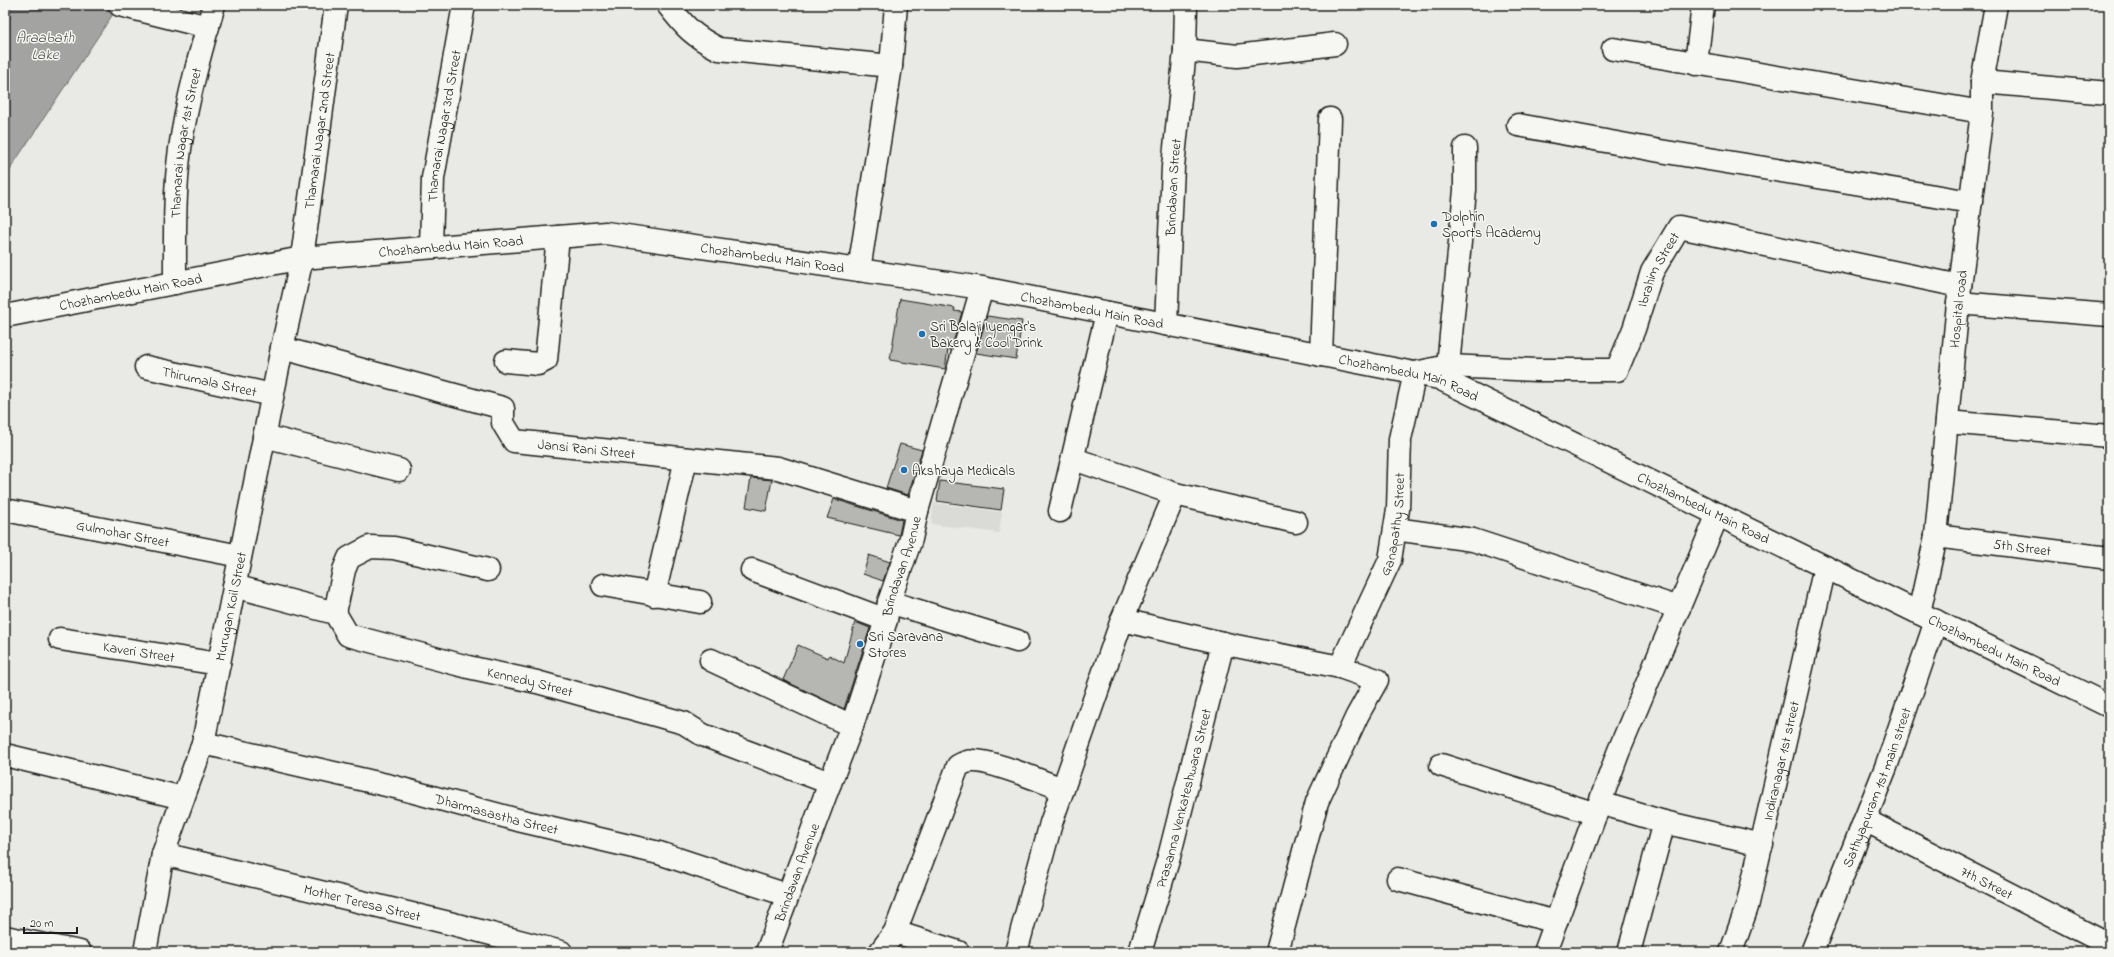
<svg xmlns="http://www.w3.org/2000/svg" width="2114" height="957" font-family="'Indie Flower',sans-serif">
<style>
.built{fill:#dadad6}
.water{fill:#a3a3a1;stroke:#6d6d6c}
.building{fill:#b6b6b3;stroke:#1c1c1c}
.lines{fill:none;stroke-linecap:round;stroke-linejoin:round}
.minor-casing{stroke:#1c1c1c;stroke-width:25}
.minor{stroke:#f6f6f2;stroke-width:22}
.poi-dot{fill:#1f6fb2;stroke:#f6f6f2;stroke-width:1.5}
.labels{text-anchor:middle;stroke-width:3;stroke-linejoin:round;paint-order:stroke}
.street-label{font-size:14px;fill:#1c1c1c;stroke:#f6f6f2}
.poi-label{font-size:14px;fill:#1c1c1c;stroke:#f6f6f2;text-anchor:start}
.water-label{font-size:15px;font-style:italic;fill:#525251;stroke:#f6f6f2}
</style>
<rect width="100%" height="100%" fill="#e9e9e5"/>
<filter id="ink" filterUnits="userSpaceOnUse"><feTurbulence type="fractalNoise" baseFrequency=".025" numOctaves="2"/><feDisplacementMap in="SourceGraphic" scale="8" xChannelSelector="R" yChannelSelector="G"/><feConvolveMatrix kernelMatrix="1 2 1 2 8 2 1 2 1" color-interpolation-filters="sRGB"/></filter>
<g filter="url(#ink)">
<path class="built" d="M934,503L1002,512L999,533L931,524Z"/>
<path class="water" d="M12,5H119L12,166L5,183V48Z"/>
<path class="building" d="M900,299L955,308L954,311L962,312L951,350L948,349L945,369L890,360Z
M987,316L1022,321L1016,359L976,353Z
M900,444L922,450L908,495L886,488Z
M751,478L772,480L766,511L746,507Z
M940,481L1004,489L1001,510L937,501Z
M834,499L902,520L899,535L827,518Z
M869,555L890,562L883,581L863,574Z
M855,622L870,628L844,709L783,680L798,645L828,658L829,655L844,663Z"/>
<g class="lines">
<defs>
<g id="minor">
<path d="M120,5L208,27"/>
<path d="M668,5C685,27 693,36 719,49L891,66"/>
<path d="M1613,49L1982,112"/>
<path d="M1185,50L1186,5"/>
<path d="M1696,64L1703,5"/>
<path d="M1982,82L2109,93"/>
<path d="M1518,125L1660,151L1971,202"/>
<path id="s1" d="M431,247L433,178L464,5"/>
<path d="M859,270L891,66L896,5"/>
<path id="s2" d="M175,283C175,238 174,193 180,149C187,100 200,53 214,5"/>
<path d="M1958,303L2109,315"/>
<path id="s3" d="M5,316L302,258L606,233L982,288L1439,378L2109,706"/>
<path id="s4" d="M1166,324L1173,167L1185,50L1237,56L1335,44"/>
<path id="s5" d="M282,348L503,408V423L514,441L778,468L917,511"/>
<path d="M1321,355L1330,119"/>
<path d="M506,361L538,364L546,360L558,237"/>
<path d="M1448,366L1465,190V148"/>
<path id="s6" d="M146,367L272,395"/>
<path d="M1947,422L2109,436"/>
<path d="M264,436L399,470"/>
<path d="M1074,459L1175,494L1296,522"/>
<path id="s7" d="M5,510L240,556"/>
<path d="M1060,511L1107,313"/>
<path d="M1395,529L1473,540L1679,608"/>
<path id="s8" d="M1936,536L2109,558"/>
<path d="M752,570L886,620"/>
<path d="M603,585L700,602"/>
<path id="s9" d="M234,586L335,613L348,635L468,667L537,682L684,723L703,735L830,783"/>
<path d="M654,595L686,459"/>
<path d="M889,602L1017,641"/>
<path d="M335,613L344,570L349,558L370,547L394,548L488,570"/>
<path id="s10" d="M1919,613L1936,536L1958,303L1982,112V82L1996,5"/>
<path d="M1122,620L1175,494"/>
<path id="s11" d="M60,639L219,664"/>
<path d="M711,660L852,726"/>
<path id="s12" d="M1340,667L1390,560L1398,509L1400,439L1415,373L1448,366L1536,370H1617L1634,329L1652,272L1679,227L1960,286"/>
<path id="s13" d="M203,743L395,787L518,820L659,853L787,895"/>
<path d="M5,755L183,798"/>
<path d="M1441,765L1596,814"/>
<path d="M1600,803L1664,822"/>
<path id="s14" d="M1865,820L2109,945"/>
<path id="s15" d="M163,854L453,924L561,952"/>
<path d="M1398,879L1556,922"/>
<path d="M895,932L958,952"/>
<path d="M5,937L80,952"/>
<path id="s16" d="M145,952L163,854L203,743L282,348L302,258L336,5"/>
<path id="s17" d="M767,952L825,796L852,726L886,620L889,602L911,539L917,511L982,288"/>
<path d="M880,952L895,932L958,766C963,763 967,761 973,761C992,760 1042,782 1063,789"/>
<path d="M1016,952L1051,823L1122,620L1231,645L1340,667L1377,680L1357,716L1317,802L1277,952"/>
<path id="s18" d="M1140,952L1169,857L1223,643"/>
<path d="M1545,952L1618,753L1718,514"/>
<path d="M1629,952L1664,822L1762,845"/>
<path id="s19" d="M1731,952L1747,907L1825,567"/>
<path id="s20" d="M1812,952L1886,767L1936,621"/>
</g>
</defs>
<use href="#minor" class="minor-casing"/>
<use href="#minor" class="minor"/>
</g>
</g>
<g class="poi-dot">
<circle cx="1434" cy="224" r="4"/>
<circle cx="922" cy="334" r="4"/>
<circle cx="904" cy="470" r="4"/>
<circle cx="860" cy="644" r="4"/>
</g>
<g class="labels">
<g class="street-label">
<text dy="5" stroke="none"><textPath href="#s1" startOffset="122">Thamarai Nagar 3rd Street</textPath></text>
<text dy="5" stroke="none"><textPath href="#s16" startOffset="841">Thamarai Nagar 2nd Street</textPath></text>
<text dy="5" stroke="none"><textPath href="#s2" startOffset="141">Thamarai Nagar 1st Street</textPath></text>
<text dy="5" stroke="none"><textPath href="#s4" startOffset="137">Brindavan Street</textPath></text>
<text dy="5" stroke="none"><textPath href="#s3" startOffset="452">Chozhambedu Main Road</textPath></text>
<text dy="5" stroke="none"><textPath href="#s3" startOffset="776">Chozhambedu Main Road</textPath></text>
<text dy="5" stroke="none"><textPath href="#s12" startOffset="619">Ibrahim Street</textPath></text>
<text dy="5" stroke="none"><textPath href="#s3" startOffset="128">Chozhambedu Main Road</textPath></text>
<text dy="5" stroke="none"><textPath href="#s10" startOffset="307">Hospital road</textPath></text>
<text dy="5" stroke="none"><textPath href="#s3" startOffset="1100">Chozhambedu Main Road</textPath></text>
<text dy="5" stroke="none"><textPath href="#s3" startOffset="1424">Chozhambedu Main Road</textPath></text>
<text dy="5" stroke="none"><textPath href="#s6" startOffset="65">Thirumala Street</textPath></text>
<text dy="5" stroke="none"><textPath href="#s5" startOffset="338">Jansi Rani Street</textPath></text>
<text dy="5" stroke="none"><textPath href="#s3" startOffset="1748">Chozhambedu Main Road</textPath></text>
<text dy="5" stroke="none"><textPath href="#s12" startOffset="154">Ganapathy Street</textPath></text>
<text dy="5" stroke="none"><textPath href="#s7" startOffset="120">Gulmohar Street</textPath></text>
<text dy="5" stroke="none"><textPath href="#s8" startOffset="87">5th Street</textPath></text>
<text dy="5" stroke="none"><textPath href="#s17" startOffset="409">Brindavan Avenue</textPath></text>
<text dy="5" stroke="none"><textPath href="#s16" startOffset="357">Murugan Koil Street</textPath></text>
<text dy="5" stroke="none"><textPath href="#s3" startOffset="2072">Chozhambedu Main Road</textPath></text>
<text dy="5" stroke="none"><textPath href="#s11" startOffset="80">Kaveri Street</textPath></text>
<text dy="5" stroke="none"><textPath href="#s9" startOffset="318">Kennedy Street</textPath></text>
<text dy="5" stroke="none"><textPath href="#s19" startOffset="198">Indiranagar 1st street</textPath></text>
<text dy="5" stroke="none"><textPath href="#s20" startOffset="177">Sathyapuram 1st main street</textPath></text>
<text dy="5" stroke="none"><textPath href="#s18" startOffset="160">Prasanna Venkateshwara Street</textPath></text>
<text dy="5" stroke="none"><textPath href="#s13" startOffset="302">Dharmasastha Street</textPath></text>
<text dy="5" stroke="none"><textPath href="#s17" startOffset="85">Brindavan Avenue</textPath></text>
<text dy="5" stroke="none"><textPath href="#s14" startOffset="137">7th Street</textPath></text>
<text dy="5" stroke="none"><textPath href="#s15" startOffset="205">Mother Teresa Street</textPath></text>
</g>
<g class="poi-label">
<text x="1442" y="221">Dolphin<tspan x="1442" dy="16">Sports Academy</tspan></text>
<text x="930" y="331">Sri Balaji Iyengar's<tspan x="930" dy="16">Bakery &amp; Cool Drink</tspan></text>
<text x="912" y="475">Akshaya Medicals</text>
<text x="868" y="641">Sri Saravana<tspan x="868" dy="16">Stores</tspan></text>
</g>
<g class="water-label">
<text x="45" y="42">Araabath<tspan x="45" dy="17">Lake</tspan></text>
</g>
</g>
<rect width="2114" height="957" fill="none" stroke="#f6f6f2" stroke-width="20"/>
<rect x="10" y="10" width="2094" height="937" fill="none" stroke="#1c1c1c" stroke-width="1.5" filter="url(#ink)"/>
<path d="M24 927v6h53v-6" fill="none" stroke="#1c1c1c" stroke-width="2"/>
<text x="30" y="927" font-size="12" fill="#1c1c1c" stroke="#f6f6f2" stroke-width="3" paint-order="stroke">20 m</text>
</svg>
